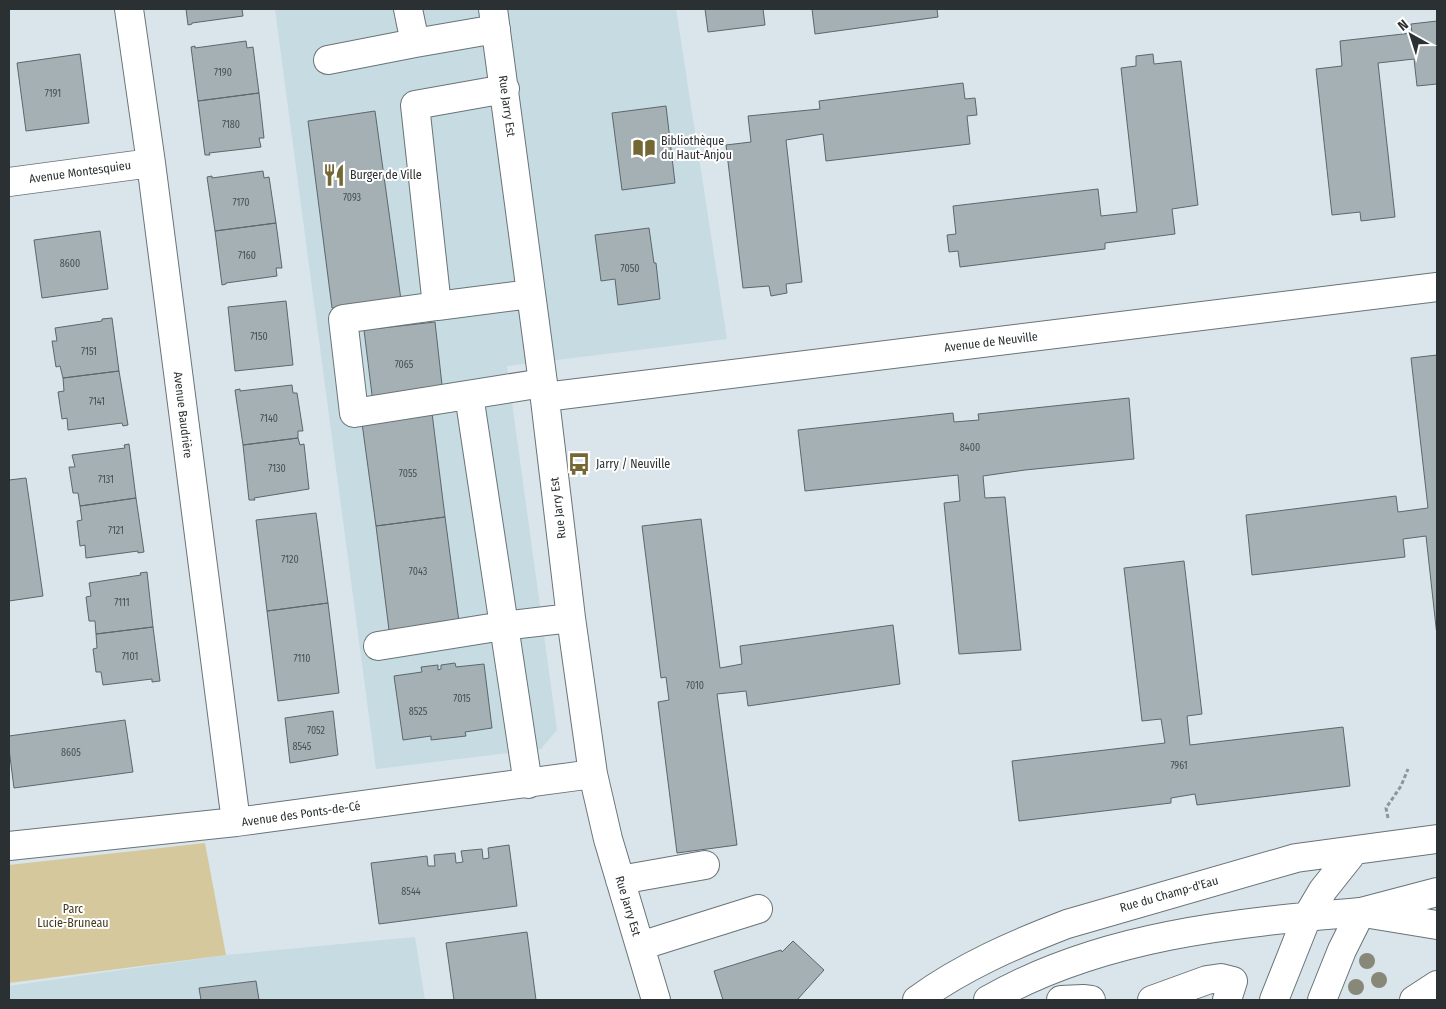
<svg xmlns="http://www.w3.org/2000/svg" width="1446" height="1009" font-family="'Fira Sans Condensed',sans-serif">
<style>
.built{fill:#c6dbe2}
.green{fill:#d5c89c}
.building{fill:#a4b0b4;stroke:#5c676b}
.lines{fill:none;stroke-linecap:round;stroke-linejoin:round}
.minor-casing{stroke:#697478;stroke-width:30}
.major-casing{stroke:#697478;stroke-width:30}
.path{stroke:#8d9599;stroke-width:3;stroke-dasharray:4 2.5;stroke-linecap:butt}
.minor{stroke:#fff;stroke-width:28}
.major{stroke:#fff;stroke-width:28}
.tree{fill:#878878}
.labels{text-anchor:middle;stroke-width:4;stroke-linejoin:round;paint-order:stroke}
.number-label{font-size:10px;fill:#495052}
.street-label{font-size:12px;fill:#2b3032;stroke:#fff}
.poi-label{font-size:12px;fill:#2b3032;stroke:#fff;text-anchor:start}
.park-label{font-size:12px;fill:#443b1a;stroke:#fff}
</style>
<rect width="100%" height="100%" fill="#d9e5ea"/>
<path class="built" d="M275,9H676L727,339L507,366L557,730L541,749L376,769Z
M415,937L425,1000H9V986L226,955Z"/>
<path class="green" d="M205,843L226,955L9,983V865Z"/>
<path class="building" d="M186,9H242L243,16L192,23V24L188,25Z
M705,9H763L765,25L708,32Z
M812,9H937L938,17L815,34Z
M1437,21V84L1417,86L1414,59L1378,63L1395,217L1361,221L1360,212L1332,215L1316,69L1342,66L1340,41L1412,33L1411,24Z
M246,41L247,48L253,47L259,93L198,101L191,47L195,46V48Z
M80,54L89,123L26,131L17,63Z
M1153,54L1154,64L1181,61L1198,205L1172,209L1175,234L1105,243V249L960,267L958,251L949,252L947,235L956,234L953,206L1098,189L1101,216L1137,212L1121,68L1136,66V56Z
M963,83L965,99L975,98L977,115L967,116L970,144L826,161L823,134L786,140L802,282L786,284L787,293L771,296L769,286L743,288L726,145L751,142L748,116L820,109L819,101Z
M259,93L264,138H259L261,147L209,153L210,155H205L198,101Z
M666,106L675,183L622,190L612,113Z
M375,111L401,300L332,308L308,121Z
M263,171L264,178L269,177L276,223L215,231L207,177L212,176V178Z
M276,223L282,268H276L277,276L226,283V284L222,285L215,231Z
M649,228L654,263H656L660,299L618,305L615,279L601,281L595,235Z
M100,231L108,289L42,298L34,240Z
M286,301L293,365L235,371L228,307Z
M112,318L119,371L63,378L60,366L56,367L52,341H57L55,328L102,321V319Z
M435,322L443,394L373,403L364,330Z
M1437,355V636L1426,536L1403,539L1405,557L1252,575L1246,515L1396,496L1398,512L1428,508L1411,358Z
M119,371L128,425L123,426L122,423L68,430L67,418L62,419L58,392L64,391L63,378Z
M292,385L293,393H297L303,431H298V438L243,445L235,390L240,389V391Z
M1129,398L1134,459L1025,470L983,476L985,498L1005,497L1021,650L959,654L944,503L960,501L958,475L805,491L798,430L953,413L954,422L979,420L978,414Z
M432,413L445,517L376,526L362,423Z
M298,438L300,445L304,444L309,489L254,498L255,500H249L243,445Z
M129,444L136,498L80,506L78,493H73L69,467H75L72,455L125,448L124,445Z
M26,478L43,596L9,601V480Z
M136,498L144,552L138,553V551L86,558L85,545L80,546L77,521L82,520L80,506Z
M316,513L328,603L267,611L256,520Z
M445,517L459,622L389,630L376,526Z
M701,519L720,668L742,664L740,646L893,625L900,684L748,706L746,691L717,694L737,845L677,853L658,702L669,700L666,677L661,678L642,526Z
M1184,561L1202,714L1187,716L1190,745L1343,727L1350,786L1197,805L1195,794L1171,798V803L1019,821L1012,761L1165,743L1161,719L1142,721L1124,568Z
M147,572L153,627L96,634L95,621H89L86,597L91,596L89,583L141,575L140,573Z
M328,603L339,693L278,701L267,611Z
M153,627L160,681L152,682V679L103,685L101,672H96L93,649L97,648L96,634Z
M455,663L456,667L484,664L492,728L465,732L466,736L431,740V736L403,740L394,676L422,672L421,667L438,665V670L441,669V665Z
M333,711L338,755L290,763L285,718Z
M125,720L133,772L14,788L9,749V736Z
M509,845L517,906L379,924L371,863L427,856L428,866H435L434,855L455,853L456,863L463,862L461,851L482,849L483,859L489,858L488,848Z
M527,932L536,1000H454L446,943Z
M793,941L824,970L797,1000H723L714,971L781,950L782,952Z
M256,981L259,1000H201L199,988Z"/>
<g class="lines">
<defs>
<path id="minor" d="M129,9L151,163L236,822
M408,9L415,43
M493,9L543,383L571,618L593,774L608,839L656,1000
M328,60L415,43L496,29
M505,89L415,105L437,306L531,294
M9,182L151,163
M437,306L343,319L354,413L543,383
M469,395L528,784
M545,397L1437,287
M378,646L503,626L571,618
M9,846L236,822L593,774
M620,880L705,865
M640,946L758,909
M917,1000C962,967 1015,944 1067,924L1296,858L1437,839
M988,1000C1102,935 1233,923 1361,912
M1061,1000L1083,999L1091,1000
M1152,1000L1207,980L1221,978L1233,981L1227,1000
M1274,1000L1307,917L1323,890L1354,851
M1322,1000L1342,950L1361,912"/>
<path id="major" d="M1361,912L1437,892
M1370,914L1437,925
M1414,1000L1437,985"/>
</defs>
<use href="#minor" class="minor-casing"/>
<use href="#major" class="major-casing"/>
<path class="path" d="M1388,818L1386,808L1401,786L1408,769"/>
<use href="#minor" class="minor"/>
<use href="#major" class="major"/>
</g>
<g class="tree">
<circle cx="1367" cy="961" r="8"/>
<circle cx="1379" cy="980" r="8"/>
<circle cx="1356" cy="987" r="8"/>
</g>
<defs>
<symbol id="library-bare" viewBox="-9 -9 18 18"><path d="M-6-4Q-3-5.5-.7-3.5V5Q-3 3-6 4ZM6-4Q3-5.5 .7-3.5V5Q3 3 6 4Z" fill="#756734" stroke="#fff" stroke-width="2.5" paint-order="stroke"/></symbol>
<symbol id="restaurant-bare" viewBox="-9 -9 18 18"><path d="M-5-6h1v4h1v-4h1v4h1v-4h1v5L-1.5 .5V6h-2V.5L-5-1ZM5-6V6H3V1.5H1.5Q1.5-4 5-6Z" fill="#756734" stroke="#fff" stroke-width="2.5" paint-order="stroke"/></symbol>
<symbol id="bus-bare" viewBox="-9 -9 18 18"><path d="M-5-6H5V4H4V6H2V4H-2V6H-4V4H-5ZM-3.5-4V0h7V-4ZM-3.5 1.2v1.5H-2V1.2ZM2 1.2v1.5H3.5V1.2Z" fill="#756734" stroke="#fff" stroke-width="2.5" paint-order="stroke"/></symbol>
</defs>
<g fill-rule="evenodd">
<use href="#library-bare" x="628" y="132" width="32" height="32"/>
<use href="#restaurant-bare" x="318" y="159" width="32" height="32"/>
<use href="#bus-bare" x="563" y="448" width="32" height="32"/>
</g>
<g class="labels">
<g class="number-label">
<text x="223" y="76">7190</text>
<text x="53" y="97">7191</text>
<text x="231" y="128">7180</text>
<text x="352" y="201">7093</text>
<text x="241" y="206">7170</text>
<text x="247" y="259">7160</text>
<text x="70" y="267">8600</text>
<text x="630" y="272">7050</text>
<text x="259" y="340">7150</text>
<text x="89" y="355">7151</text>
<text x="404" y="368">7065</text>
<text x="97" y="405">7141</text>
<text x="269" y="422">7140</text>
<text x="970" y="451">8400</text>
<text x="277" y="472">7130</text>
<text x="408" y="477">7055</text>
<text x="106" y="483">7131</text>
<text x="116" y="534">7121</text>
<text x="290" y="563">7120</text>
<text x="418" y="575">7043</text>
<text x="122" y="606">7111</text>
<text x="130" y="660">7101</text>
<text x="302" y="662">7110</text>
<text x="695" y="689">7010</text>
<text x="462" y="702">7015</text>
<text x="418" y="715">8525</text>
<text x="316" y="734">7052</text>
<text x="302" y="750">8545</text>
<text x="71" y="756">8605</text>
<text x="1179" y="769">7961</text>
<text x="411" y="895">8544</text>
</g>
<g class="street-label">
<text transform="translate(507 106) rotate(82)" y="4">Rue Jarry Est</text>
<text transform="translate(80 172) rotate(-8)" y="4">Avenue Montesquieu</text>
<text transform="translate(991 342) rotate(-7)" y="4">Avenue de Neuville</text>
<text transform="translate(183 415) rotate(83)" y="4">Avenue Baudrière</text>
<text transform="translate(558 508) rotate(-97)" y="4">Rue Jarry Est</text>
<text transform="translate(301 814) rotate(-8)" y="4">Avenue des Ponts-de-Cé</text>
<text transform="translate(1169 894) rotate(-16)" y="4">Rue du Champ-d'Eau</text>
<text transform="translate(628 906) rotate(73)" y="4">Rue Jarry Est</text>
</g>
<g class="poi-label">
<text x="661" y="145">Bibliothèque<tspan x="661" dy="14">du Haut-Anjou</tspan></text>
<text x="350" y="179">Burger de Ville</text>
<text x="596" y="468">Jarry / Neuville</text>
</g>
<g class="park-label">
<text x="73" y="913">Parc<tspan x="73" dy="14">Lucie-Bruneau</tspan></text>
</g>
</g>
<rect width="1446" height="1009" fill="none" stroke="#2b3032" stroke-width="20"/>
<g transform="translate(1411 35) rotate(321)" stroke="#ffffff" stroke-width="4" paint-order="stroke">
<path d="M0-4L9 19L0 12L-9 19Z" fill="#2b3032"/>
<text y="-8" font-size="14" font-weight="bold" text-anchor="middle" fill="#2b3032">N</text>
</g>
</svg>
